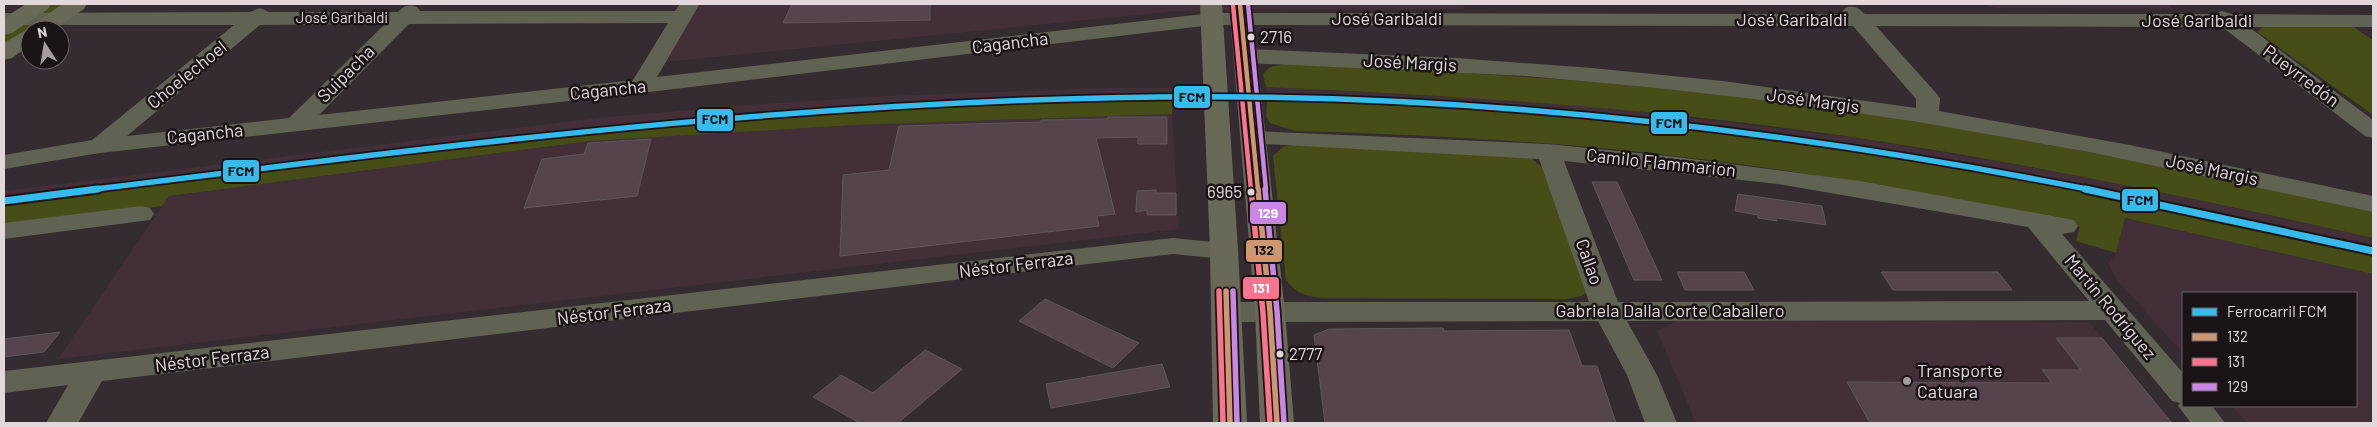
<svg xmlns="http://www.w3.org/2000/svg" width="2377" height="427" font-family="Barlow,sans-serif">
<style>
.built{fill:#432f38}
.green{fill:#464d17}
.building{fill:#56444d;stroke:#5d575a}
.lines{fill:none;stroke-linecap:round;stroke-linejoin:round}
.minor{fill:#606252;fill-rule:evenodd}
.major{fill:#696957;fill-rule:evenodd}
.bus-1-far1-casing{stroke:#1b1417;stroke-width:8}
.bus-1-casing{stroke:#1b1417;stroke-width:9}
.bus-2-far1-casing{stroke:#1b1417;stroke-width:8}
.bus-2-casing{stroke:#1b1417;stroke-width:9}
.bus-3-far1-casing{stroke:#1b1417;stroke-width:8}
.bus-3-casing{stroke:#1b1417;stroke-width:9}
.bus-1-far1{stroke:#cd976f;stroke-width:4.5}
.bus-1{stroke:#cd976f;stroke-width:5.5}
.bus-2-far1{stroke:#fc738d;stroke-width:4.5}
.bus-2{stroke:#fc738d;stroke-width:5.5}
.bus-3-far1{stroke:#c787e3;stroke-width:4.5}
.bus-3{stroke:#c787e3;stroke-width:5.5}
.rail-1-far1-casing{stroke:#1b1417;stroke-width:9}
.rail-1-casing{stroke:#1b1417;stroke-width:11}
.rail-1-far1{stroke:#37bbed;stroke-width:5.5}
.rail-1{stroke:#37bbed;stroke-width:7}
.bus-dot{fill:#e2d8dc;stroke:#1b1417;stroke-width:2}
.poi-dot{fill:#a59ca0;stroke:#1b1417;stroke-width:2}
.labels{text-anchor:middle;stroke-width:5;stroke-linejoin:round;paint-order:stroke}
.far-street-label{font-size:15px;fill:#e2d8dc;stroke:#1b1417}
.bus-label{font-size:17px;fill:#e2d8dc;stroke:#1b1417;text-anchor:start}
.street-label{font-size:18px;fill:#e2d8dc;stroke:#1b1417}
.poi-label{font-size:18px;fill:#e2d8dc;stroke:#1b1417;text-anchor:start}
.line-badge{stroke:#1b1417;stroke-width:2}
.badge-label{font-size:14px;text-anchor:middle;font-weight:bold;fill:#fff}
.pale-badge-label{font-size:14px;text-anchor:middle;font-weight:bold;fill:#111}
</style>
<rect width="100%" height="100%" fill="#342c30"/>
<path class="built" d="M701,4H1463L1465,9L1178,11L654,63Z
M1983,4H2166L2173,9L1996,8Z
M1266,87L1492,99L1601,107L1864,139L2104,180L2361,235L2373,238V256L2236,222L1854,152L1723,133L1540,115L1422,107L1267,101Z
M1103,88H1173V100L964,105L782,115L676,124L545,137L4,204V191L597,118L761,104L886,96Z
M1172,114L1179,229L58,359L169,196L591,141L855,125Z
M2125,218L2373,274V423H2247L2232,406H2356V293H2183V353L2117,280L2108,263L2116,253Z
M1681,318L2089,322L2172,423H1696L1657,331Z"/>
<path class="green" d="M40,4H76L38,30H30V35L4,53V28Z
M2352,26L2373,40V115L2257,32L2263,27Z
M1284,64C1422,70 1560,77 1698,92C1856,109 2012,136 2167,168C2236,182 2305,194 2373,211V238C2205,200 2036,165 1865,139C1667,109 1467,96 1266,87L1263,74L1270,67Z
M1173,100L1172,114L855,125L591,141L169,196L162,206L4,227V204C263,171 523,134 784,115C913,106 1043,102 1173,100Z
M1267,101C1641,109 2011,167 2373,256V274L2125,218L2116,253L2076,241L2080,227L2067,220C1916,190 1764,164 1611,149C1506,139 1401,134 1295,131L1270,123L1266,116Z
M1297,143L1530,157L1545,170L1589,289L1582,296L1567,299L1323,298C1307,297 1296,293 1286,280L1273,156L1283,147Z"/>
<path class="building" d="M792,4H930V20L783,23Z
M1108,117H1167V144H1138V137L1096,138L1115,214L1097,216L1099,226L840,256L843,175L889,170L899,126L1041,122V120L1108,119Z
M651,139L637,196L524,208L542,159L584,154L588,143Z
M1592,182H1617L1662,280H1634Z
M1156,190V193H1176V215H1147V210L1136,212L1137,191Z
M1738,194L1822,206L1826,225L1777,218V221L1758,218V215L1735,211Z
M1677,272H1744L1754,290H1685Z
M1881,272H1998L2012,290H1893Z
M1045,299L1139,343L1113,368L1019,321Z
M1443,328L1444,331L1569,330L1582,366H1597L1616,423H1325L1314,335L1329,329Z
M60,332L44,352L4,357V339Z
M2056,338H2102L2172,423H1870L1847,382L2052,383L2042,370H2081Z
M925,350L962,369L898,423H860L813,397L841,375L873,393Z
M1162,364L1170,387L1051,408L1046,384Z"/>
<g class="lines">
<path class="minor" d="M680,4L699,5L657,77L1212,13L1843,14L1842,12L1845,8C1854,5 1858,7 1865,14H2213L2222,11L2232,14L2373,15V27H2249L2373,120V138L2365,136L2222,27L1876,26L1936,93L1940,98L1939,111L2130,145L2373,196V212L2089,152L1918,122L1788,103L1657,88L1526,76L1246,63L1238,61L1235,56L1238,51L1246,49L1456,58L1592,68L1723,81L1916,108V99L1853,26L1212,25L641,93L100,153L4,169V155L92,140L234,25H4V13L250,12L260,8L269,12H398C404,5 409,4 417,7L420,11H675ZM668,23L633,80L319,115L409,24ZM385,24L289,118L127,136L260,25Z
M1254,131L1548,144L1677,157L1860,181L2074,220L2078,226L2074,232L2062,234L2183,373V406H2212L2225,423H2191L2178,406L2180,403L2172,401L2105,320L1627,321L1657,375L1677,423H1645L1627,375L1598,321L1227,322L1217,319L1213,312L1217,305L1227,302H1589L1539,159L1245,143L1242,138L1245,133ZM1564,161L1778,184L2028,227L2089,301L1618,302Z
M141,206L150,208L154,214L150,220L4,239V223Z
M1173,238L1234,244L1238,250L1234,256L1224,259L1173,254L102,381L78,423H46L68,385L4,393V371Z"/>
<path class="major" d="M26,4H51L48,9L12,33L4,35V18Z
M62,4H87L84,9L53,30H30V45L12,58L4,60V43L28,29Z
M1200,4H1222L1238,250L1247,423H1213L1210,250Z
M1229,4H1251L1285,312L1294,423H1260L1255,312Z"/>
<defs>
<path id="bus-1-far1" d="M1240,4L1258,190"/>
<path id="bus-1" d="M1258,189L1270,312L1277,423
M1226,291L1230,423"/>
<path id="bus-2-far1" d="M1233,5L1251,190"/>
<path id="bus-2" d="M1251,189L1263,313L1270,423
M1219,291L1223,423"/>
<path id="bus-3-far1" d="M1248,4L1266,190"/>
<path id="bus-3" d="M1265,189L1277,311L1284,423
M1233,291L1237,423"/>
</defs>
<use href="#bus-1-far1" class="bus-1-far1-casing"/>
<use href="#bus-1" class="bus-1-casing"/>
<use href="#bus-2-far1" class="bus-2-far1-casing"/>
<use href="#bus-2" class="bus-2-casing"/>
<use href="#bus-3-far1" class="bus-3-far1-casing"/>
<use href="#bus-3" class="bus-3-casing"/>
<use href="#bus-1-far1" class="bus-1-far1"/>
<use href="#bus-1" class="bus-1"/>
<use href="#bus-2-far1" class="bus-2-far1"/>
<use href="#bus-2" class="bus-2"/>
<use href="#bus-3-far1" class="bus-3-far1"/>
<use href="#bus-3" class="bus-3"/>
<defs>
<path id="rail-1-far1" d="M88,190C472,142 859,93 1248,97C1531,100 1814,135 2092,190"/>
<path id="rail-1" d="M2085,189L2373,251
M4,201L98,189"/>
</defs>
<use href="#rail-1-far1" class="rail-1-far1-casing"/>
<use href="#rail-1" class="rail-1-casing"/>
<use href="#rail-1-far1" class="rail-1-far1"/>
<use href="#rail-1" class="rail-1"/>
</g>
<g class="bus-dot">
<circle cx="1251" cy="37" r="4.5"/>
<circle cx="1251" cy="192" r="4.5"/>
<circle cx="1280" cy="354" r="4.5"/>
</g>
<circle class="poi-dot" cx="1907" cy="381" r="5"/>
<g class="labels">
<g class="far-street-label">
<text x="342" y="23">José Garibaldi</text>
</g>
<g class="bus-label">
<text x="1260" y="43">2716</text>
<text x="1242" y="198" text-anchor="end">6965</text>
<text x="1289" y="360">2777</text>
</g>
<g class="street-label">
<text x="1387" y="25">José Garibaldi</text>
<text x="1792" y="26">José Garibaldi</text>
<text x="2197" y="27">José Garibaldi</text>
<text transform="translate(1010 43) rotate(-7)" y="6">Cagancha</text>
<text transform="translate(1410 63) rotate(3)" y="6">José Margis</text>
<text transform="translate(346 74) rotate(-45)" y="6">Suipacha</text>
<text transform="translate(187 75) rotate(-39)" y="6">Choelechoel</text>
<text transform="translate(2301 76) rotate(37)" y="6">Pueyrredón</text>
<text transform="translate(608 90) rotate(-6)" y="6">Cagancha</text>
<text transform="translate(1813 101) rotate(8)" y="6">José Margis</text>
<text transform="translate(205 134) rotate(-6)" y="6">Cagancha</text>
<text transform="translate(1661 163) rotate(6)" y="6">Camilo Flammarion</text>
<text transform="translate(2212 170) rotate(12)" y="6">José Margis</text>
<text transform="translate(1589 262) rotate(70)" y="6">Callao</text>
<text transform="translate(1016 265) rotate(-7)" y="6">Néstor Ferraza</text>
<text transform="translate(2110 307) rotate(50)" y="6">Martín Rodríguez</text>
<text x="1670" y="317">Gabriela Dalla Corte Caballero</text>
<text transform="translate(614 312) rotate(-7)" y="6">Néstor Ferraza</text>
<text transform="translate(212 359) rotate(-7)" y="6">Néstor Ferraza</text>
</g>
<g class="poi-label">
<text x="1917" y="377">Transporte<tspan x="1917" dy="21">Catuara</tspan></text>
</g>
</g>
<g class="line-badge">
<rect x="1173" y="85" width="38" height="24" rx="5" fill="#37bbed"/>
<rect x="696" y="108" width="38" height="24" rx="5" fill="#37bbed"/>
<rect x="1650" y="111" width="38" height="24" rx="5" fill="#37bbed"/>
<rect x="222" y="159" width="38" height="24" rx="5" fill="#37bbed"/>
<rect x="2121" y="188" width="38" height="24" rx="5" fill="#37bbed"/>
<rect x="1249" y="201" width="38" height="24" rx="5" fill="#c787e3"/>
<rect x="1245" y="239" width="38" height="24" rx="5" fill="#cd976f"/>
<rect x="1242" y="276" width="38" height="24" rx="5" fill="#fc738d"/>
</g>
<g class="badge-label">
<text x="1268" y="218">129</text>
<text x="1261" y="293">131</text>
</g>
<g class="pale-badge-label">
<text x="1192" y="102">FCM</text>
<text x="715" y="124">FCM</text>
<text x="1669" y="128">FCM</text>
<text x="241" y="176">FCM</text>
<text x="2140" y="205">FCM</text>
<text x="1264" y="255">132</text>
</g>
<rect width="2377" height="427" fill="none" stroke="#e2d8dc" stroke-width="10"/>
<rect x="2182" y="292" width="175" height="115" fill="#1b1417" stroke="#6b6266"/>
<rect x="2192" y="308" width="25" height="8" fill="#37bbed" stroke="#6b6266"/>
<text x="2227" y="317" font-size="15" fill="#e2d8dc">Ferrocarril FCM</text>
<rect x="2192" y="333" width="25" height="8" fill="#cd976f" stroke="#6b6266"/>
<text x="2227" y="342" font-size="15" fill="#e2d8dc">132</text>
<rect x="2192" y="358" width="25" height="8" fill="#fc738d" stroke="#6b6266"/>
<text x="2227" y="367" font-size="15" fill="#e2d8dc">131</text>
<rect x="2192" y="383" width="25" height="8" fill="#c787e3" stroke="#6b6266"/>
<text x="2227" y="392" font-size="15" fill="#e2d8dc">129</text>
<g transform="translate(45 45) rotate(348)"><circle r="24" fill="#1b1417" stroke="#6b6266"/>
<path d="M0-4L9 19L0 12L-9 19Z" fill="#a59ca0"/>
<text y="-8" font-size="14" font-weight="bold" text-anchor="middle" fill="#e2d8dc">N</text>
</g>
</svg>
